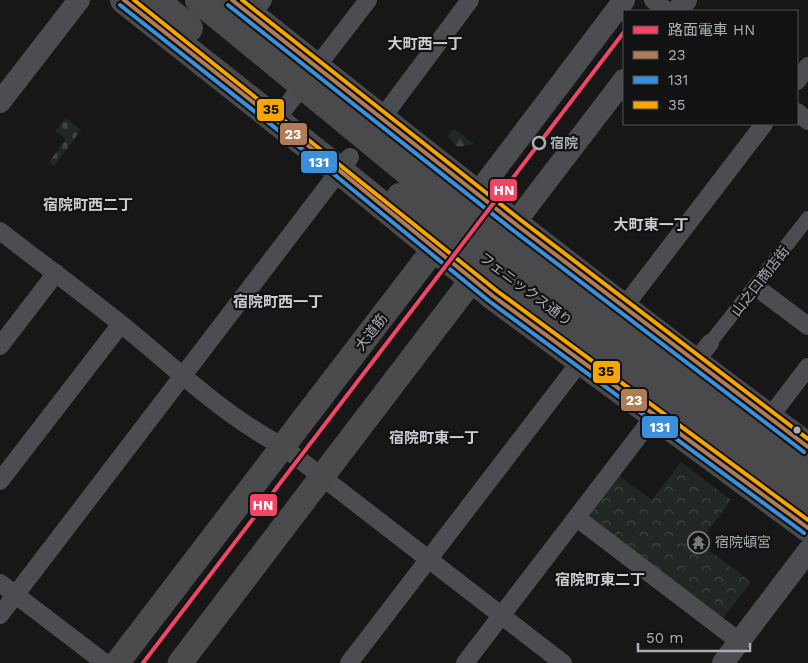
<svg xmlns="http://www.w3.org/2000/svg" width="808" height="663" font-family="'Work Sans','Noto Sans JP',sans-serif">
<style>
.forest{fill:url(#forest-firs)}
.cemetery{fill:url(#cemetery-stones)}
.park{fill:url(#park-crowns)}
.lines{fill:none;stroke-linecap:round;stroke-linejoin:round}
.pedestrian{stroke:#4c4d50;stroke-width:14}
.minor{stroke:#4c4d50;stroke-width:18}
.tertiary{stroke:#4c4d50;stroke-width:22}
.secondary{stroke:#4b4b4e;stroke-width:25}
.trunk{stroke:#4a4a4c;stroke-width:28}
.bus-1-casing{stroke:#121213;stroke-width:8}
.bus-2-casing{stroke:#121213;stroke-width:8}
.bus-3-casing{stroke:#121213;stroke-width:8}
.bus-1{stroke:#b07c57;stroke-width:4}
.bus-2{stroke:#3a90db;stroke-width:4}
.bus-3{stroke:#f7a600;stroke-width:4}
.tram-1-casing{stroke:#121213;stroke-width:8}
.tram-1{stroke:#f34667;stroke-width:4}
.stop-dot{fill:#121213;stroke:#aaaeb7;stroke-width:2.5}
.bus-dot{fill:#aaaeb7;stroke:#121213;stroke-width:2}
.labels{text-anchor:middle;stroke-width:4.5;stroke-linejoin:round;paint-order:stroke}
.stop-label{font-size:14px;font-weight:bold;fill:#aaaeb7;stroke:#121213;text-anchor:start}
.street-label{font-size:14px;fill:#aaaeb7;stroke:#121213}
.poi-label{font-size:14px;fill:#aaaeb7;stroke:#121213;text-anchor:start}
.neighbourhood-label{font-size:15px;font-weight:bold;fill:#cbcdd3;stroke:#121213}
.line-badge{stroke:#121213;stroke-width:2}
.badge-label{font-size:14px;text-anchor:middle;font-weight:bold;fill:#fff}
.pale-badge-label{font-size:14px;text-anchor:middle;font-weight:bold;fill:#111}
</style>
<defs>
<pattern id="forest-firs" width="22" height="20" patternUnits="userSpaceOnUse" patternTransform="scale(1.25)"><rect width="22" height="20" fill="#212722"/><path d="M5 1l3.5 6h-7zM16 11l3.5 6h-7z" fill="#3f4440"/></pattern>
<pattern id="cemetery-stones" width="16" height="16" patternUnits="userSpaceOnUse" patternTransform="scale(1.25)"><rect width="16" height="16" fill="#212722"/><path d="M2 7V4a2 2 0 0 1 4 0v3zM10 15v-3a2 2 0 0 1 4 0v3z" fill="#3f4440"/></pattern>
<pattern id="park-crowns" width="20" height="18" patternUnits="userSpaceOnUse" patternTransform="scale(1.25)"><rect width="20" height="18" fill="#212722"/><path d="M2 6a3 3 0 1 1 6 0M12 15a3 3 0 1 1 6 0" fill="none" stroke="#3f4440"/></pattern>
</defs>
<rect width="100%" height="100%" fill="#171718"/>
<path class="forest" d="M455,129L474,144L457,147L448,137L451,131Z"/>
<path class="cemetery" d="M66,118L81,130L54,166L49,162L66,139L55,131Z"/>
<path class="park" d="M681,462L731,500L699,543L751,582L723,618L591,518L590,511L618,475L652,500Z"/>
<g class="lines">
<path class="pedestrian" d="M710,343L808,218"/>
<path class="minor" d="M653,0L667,11
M245,23L263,0
M797,81L808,66
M797,112L808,121
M275,121L368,0
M376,126L470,0
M0,231C40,262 81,292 121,324C173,366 223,415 282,446L563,663
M756,287L808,326
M617,316L764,124
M0,346L56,273
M689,370L710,343
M763,426L808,367
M0,481L121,324
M577,518L740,642
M0,583L105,663
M0,615L350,157
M349,663L586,354
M465,663L661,407"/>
<path class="tertiary" d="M677,11L686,0
M0,102L79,0
M477,194L624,0
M514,224L624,80
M723,663L808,551"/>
<path class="secondary" d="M117,663L447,232
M180,663L484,264"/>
<path class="trunk" d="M124,0L340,171L493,296L808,528
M155,0L189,28
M199,0L441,199L808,472
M232,0C422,152 612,302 808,447
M400,197L447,233L509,275L808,500"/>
<defs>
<path id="bus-1" d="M124,0L340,171L493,296L808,528
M232,0L518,226L808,447"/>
<path id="bus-2" d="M120,5L336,176L489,301L804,533
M228,5L514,231L804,452"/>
<path id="bus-3" d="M134,0L497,291L808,520
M242,0L522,221L808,439"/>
</defs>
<use href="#bus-1" class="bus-1-casing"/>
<use href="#bus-2" class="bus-2-casing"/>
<use href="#bus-3" class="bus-3-casing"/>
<use href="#bus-1" class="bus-1"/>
<use href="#bus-2" class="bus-2"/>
<use href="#bus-3" class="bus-3"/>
<defs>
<path id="tram-1" d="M143,663L624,32"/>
</defs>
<use href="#tram-1" class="tram-1-casing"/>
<use href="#tram-1" class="tram-1"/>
</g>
<defs>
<symbol id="temple-ring" viewBox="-11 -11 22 22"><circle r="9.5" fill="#121213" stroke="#77797f" stroke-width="1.5"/><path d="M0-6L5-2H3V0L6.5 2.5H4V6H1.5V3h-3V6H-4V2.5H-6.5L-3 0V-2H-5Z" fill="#77797f"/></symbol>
</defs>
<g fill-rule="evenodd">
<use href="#temple-ring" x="686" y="530" width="25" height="25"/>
</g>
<circle class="stop-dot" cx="539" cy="143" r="6"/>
<circle class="bus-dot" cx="797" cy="430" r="4.5"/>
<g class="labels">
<g class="stop-label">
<text x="550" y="148">宿院</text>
</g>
<g class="street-label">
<text transform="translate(760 281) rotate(-52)" y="5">山之口商店街</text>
<text transform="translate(526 289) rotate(37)" y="5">フェニックス通り</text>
<text transform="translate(371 332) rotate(-52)" y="5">大道筋</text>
</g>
<g class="poi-label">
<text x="715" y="547">宿院頓宮</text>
</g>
<g class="neighbourhood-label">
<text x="425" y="49">大町西一丁</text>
<text x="88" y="210">宿院町西二丁</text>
<text x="651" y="230">大町東一丁</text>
<text x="278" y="307">宿院町西一丁</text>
<text x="434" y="443">宿院町東一丁</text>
<text x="600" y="585">宿院町東二丁</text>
</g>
</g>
<g class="line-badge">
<rect x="256" y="98" width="29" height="24" rx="5" fill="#f7a600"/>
<rect x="279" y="122" width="29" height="24" rx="5" fill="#b07c57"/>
<rect x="300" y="150" width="38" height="24" rx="5" fill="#3a90db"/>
<rect x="489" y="178" width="29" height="24" rx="5" fill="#f34667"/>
<rect x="592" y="360" width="29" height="24" rx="5" fill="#f7a600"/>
<rect x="620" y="388" width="28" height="24" rx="5" fill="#b07c57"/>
<rect x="641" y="415" width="38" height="24" rx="5" fill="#3a90db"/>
<rect x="249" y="493" width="29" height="24" rx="5" fill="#f34667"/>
</g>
<g class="badge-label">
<text x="293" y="139">23</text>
<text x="319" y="167">131</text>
<text x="504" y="195">HN</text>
<text x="634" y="405">23</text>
<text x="660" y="432">131</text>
<text x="263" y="510">HN</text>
</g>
<g class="pale-badge-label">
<text x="271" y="114">35</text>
<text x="606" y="376">35</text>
</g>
<rect x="623" y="10" width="175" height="115" fill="#121213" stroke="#4f5055"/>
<rect x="633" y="26" width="25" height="8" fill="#f34667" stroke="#4f5055"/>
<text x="668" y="35" font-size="15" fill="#aaaeb7">路面電車 HN</text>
<rect x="633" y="51" width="25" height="8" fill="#b07c57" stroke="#4f5055"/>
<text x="668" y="60" font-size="15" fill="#aaaeb7">23</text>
<rect x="633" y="76" width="25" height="8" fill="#3a90db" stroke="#4f5055"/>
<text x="668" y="85" font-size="15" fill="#aaaeb7">131</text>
<rect x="633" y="101" width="25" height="8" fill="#f7a600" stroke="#4f5055"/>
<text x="668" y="110" font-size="15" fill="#aaaeb7">35</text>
<path d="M638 643v8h112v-8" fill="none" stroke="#aaaeb7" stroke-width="2.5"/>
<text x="646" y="643" font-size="15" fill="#aaaeb7" stroke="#121213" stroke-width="4" paint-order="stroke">50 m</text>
</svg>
